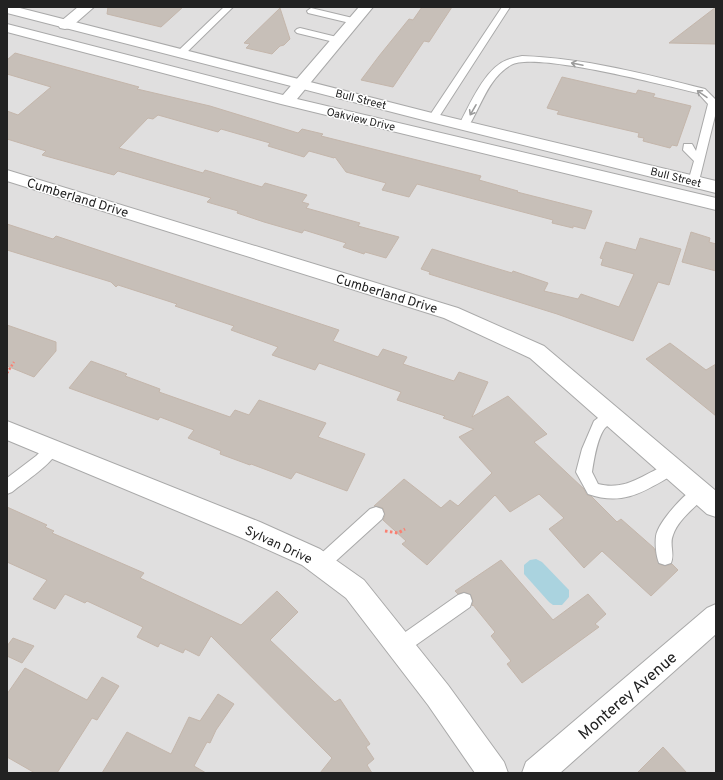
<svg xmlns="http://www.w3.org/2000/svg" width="723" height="780" font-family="Overpass,sans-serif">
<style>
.residential{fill:#e0dfdf}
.water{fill:#aad3df}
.building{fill:#c7bfb8;stroke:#c4b6ab}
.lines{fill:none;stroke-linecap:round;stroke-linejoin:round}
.service-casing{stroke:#a9a9a9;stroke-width:2}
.minor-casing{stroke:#a9a9a9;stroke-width:2}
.tertiary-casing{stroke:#a9a9a9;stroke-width:2}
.path-far1{stroke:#fa8072;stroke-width:2.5;stroke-dasharray:2 2;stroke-linecap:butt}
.path{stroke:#fa8072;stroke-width:3;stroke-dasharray:2.5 2.5;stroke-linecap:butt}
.service{fill:#fff;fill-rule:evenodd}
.minor{fill:#fff;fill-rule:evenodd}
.tertiary{fill:#fff;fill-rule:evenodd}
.oneway{stroke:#9c9c9c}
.labels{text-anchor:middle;stroke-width:3;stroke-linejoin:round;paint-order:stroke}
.far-street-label{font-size:11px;fill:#222;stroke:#fff}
.street-label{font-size:13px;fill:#222;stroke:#fff}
.near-street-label{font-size:16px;fill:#222;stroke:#fff}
</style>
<rect width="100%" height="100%" fill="#f2efe9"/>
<path class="residential" d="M7,7H716V773H7Z"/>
<path class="water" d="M536,559L542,562L569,590V597L562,605H553L549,602L524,574V565L530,560Z"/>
<path class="building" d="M108,7H183L161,27L107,14Z
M422,7H452L429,42L424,41L393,87L361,80L379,56L409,19L413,20Z
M716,7V44L669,43Z
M280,8L290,39L284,45L280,46L272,54L246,48L250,44L244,43Z
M15,53L139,87L137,89L210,106L298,133L302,129L323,134L321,136L481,176L479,180L518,191L517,192L592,211L585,229L573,226V228L552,223L553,220L417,184L409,197L382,190L386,183L346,172L335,157L334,158L309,151L304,157L268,146L270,143L221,129L218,132L158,115L153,119L148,118L119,148L203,173L205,170L262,187L265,183L307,195L302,202L309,204L306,208L360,223L358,226L399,237L386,258L365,252L364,254L343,247L346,243L304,230L302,233L264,222L237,213L238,211L207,202L211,198L118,171L114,175L42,155L46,151L7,139V111L18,115L51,87L7,74V60Z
M562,77L636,94L638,90L655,94L653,97L691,106L677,146L672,145L670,148L643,141L644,138L638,137L639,133L557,114L559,111L547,108Z
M7,224L53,239L56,236L339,330L333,341L378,357L383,349L407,357L403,364L454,381L459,372L488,382L472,417L508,396L547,434L534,442L584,489L587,495L591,496L617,522L621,519L654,548L659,564L665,566L672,564L678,570L651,596L602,551L584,568L549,529L564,518L539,494L510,512L495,495L427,565L402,544L406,541L383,520L385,515L383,508L374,506L404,479L441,508L450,500L458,506L492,473L459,437L474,429L443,418L445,416L397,400L401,392L319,363L315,370L272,355L278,347L231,330L234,326L175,306L177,304L118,285L116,287L111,282L7,250Z
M691,232L710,238L709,242L716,244V271L682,262Z
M640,238L681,249L669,285L658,282L633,341L557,314L429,274L430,272L421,269L432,249L512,273L513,271L548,283L544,291L578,299L581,294L619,307L634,274L601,265L603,259L600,258L606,242L636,250Z
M7,325L56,342V351L34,377L7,366Z
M670,343L706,370L716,364V416L646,359Z
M91,361L127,374L125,376L160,389L159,392L230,417L235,410L249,415L259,400L326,423L318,437L365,454L347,491L296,472L291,479L251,464L250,465L220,454L221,451L188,438L194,430L160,417L158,420L69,388Z
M7,507L47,525L45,527L54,531L52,533L144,573L140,578L241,625L277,591L298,612L270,640L335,702L340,699L370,744L366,747L374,759L367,765L372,773H320L332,758L211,636L199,656L185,649L183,653L160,643L158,647L137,637L143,627L87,601L85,603L65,594L55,609L33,599L47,580L7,562Z
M501,560L553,620L588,594L606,614L595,624L599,627L522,683L507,664L511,661L491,636L495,632L473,605L472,606L473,601L471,595L464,592L458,594L455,591Z
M13,638L34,646L22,663L7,656V646Z
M25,668L87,700L102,677L119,686L97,720L92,718L57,773H35L7,757V694Z
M218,694L234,704L216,730L210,743L207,742L194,766L206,773H102L127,732L171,754L189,717L200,721Z
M663,747L687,773H637Z"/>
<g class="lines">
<defs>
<path id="service" d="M224,7H233L184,55H178L176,53L178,51Z
M502,7H510L437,120H429L428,118Z
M311,8L357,19L359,21L354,24L308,13L307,11Z
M300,28L341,38L343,40L338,43L297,33L295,31L297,29Z
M522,56C584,58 645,74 705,89L716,100V112L698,185H690L688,182L694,161L683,150L684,144H692L696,151L708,104L698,93C666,86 534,51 511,65C488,78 481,107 468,127H460L459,125C469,106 485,68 507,60C512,58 517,57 522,56Z
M612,409L617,411L619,415C616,421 610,423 605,428C597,438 594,460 592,472L598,484C628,492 647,471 673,462L678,464L681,468L678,472C646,490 625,507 588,494L576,472L582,449L594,421L607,411Z
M52,443L57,445L59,449C51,465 27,480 12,492L7,494V478L36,456L47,445Z
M700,485L705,487L708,492L705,497C694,508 678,520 673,535C669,544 675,554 671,563L665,565L659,563C656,556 655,544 656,536C658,522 687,490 700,485Z
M376,507L382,509L384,514L382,519L327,569L321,571L315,569L313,564L315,559L370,509Z
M464,593L470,595L472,601L470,607L406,652L400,655L394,652L391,646L394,640L458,595Z"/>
<path id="minor" d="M78,7H94L70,28L65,29L60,28L58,25L60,22Z
M359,7H373L297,99L716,198V210L281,104L7,32V24L283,95Z
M7,170L458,308L544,346L716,491V517L707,514L530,358L444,318L7,181Z
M7,421L260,522L320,549L364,580L448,685L504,762L508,773H475L428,705L346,598L302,565L242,538L7,440Z
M716,604V634L560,773H522L526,762L707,608Z"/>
<path id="tertiary" d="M7,7H16L436,114L716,181V193L427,121L7,13Z"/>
</defs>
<use href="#service" class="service-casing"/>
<use href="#minor" class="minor-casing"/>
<use href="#tertiary" class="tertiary-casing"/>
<path class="path-far1" d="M7,373L14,362"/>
<path class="path" d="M385,531L398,533L405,529"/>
<use href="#service" class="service"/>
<use href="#minor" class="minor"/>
<use href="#tertiary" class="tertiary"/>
</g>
<defs><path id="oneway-shaft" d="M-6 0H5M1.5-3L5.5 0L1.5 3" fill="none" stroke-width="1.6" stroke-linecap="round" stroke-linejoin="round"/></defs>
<g class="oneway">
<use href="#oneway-shaft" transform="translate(577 64) rotate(-168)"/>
<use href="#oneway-shaft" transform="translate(702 94) rotate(-145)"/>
<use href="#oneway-shaft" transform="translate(473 110) rotate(120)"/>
</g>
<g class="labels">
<g class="far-street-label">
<text transform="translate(361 99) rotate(14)" y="4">Bull Street</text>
<text transform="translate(361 119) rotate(13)" y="4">Oakview Drive</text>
<text transform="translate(676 177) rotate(14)" y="4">Bull Street</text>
</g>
<g class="street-label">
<text transform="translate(78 197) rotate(17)" y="5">Cumberland Drive</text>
<text transform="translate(387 293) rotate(17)" y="5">Cumberland Drive</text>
<text transform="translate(279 544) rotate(25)" y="5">Sylvan Drive</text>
</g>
<g class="near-street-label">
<text transform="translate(627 695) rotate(-41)" y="6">Monterey Avenue</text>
</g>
</g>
<rect width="723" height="780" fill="none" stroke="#222222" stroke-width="16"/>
</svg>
